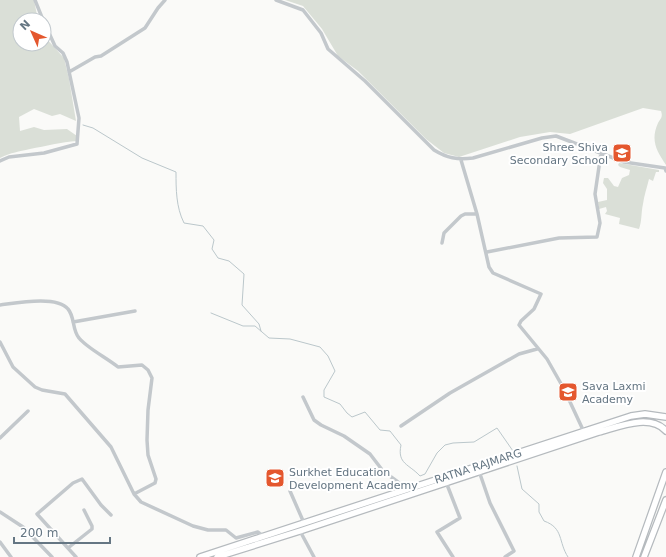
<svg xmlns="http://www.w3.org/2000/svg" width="666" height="557" font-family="'DejaVu Sans',sans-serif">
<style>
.green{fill:#dadfd7}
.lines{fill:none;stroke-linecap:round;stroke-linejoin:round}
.stream{stroke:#bbc7cb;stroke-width:1}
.primary-casing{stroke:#b5babe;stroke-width:8}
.street{stroke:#c3c8cc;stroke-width:3.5}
.primary{stroke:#fff;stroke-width:5.5}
.labels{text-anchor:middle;stroke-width:4;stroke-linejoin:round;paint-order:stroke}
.poi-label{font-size:11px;fill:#657683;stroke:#fff;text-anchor:start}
.street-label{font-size:11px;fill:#657683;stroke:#fff}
</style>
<rect width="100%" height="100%" fill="#fafaf8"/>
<path class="green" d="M0,0H34L38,20H20V44H44V36L64,58L69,79L76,121L60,114L52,116L34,109L19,117L20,131L34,127L44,130L67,129L77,136V141C61,142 46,146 30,149C18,152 12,152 0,158Z
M285,0H666V165C657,151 650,141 658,123C661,118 663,117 661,111L643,108L570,134L550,132L520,137L459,157L444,153L426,139L358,71L338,56L322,29L303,6Z
M619,163L659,170V172H656L653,181L649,179C647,187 644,196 643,204C641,213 642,221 639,229L619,224L620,218L605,214L607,211L606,207L599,209L598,202L607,200V189L603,183L604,178H608L614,186L618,187L622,178L629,175L630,170L620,167L618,165Z"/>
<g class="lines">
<path class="stream" d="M83,125L93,128L142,158L176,172C176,189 176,207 184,223L203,226L214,240L212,249L218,258L229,261L244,274L242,305L259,324L261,331
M211,313L243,326H255L269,338L290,339L320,347L328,356L335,371L324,390V397L340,404L347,413L352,417L365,412L380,430L390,431L401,445C397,464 409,464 420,476L425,474L437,453L445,445L453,443L474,442L497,428L513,451
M517,466L522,489L539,504V512L544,521C564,528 558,542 568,557"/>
<defs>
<path id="primary" d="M200,557L631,416L645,414L666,417
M217,557L300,531L599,432C618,427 650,413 666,431
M636,557L666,472
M644,557L666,500"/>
</defs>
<use href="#primary" class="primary-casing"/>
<path class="street" d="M35,0L43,20
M276,0L303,10L321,33L328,49L365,81L434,150C447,158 457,160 473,158L542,138L556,136L624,162L665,168L666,171
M69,72L95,57L101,56L145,28L158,8L165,0
M461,160L477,214L489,267L493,273L541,294L534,309L521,321L519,325L547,359L564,389L584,432
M0,161L9,157L44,153L77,144L79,118L67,62L63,53L55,46L44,22
M442,243L444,233L461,216L465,214H477
M487,252L559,238L597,237L600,223L595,194L601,153
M0,305C16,303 57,295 68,309C75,317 72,330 79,338C87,348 107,358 118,367L142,365L148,370L152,378L148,410L147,440L148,455L156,479L155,483L134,494
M73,322L135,311
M0,342L13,367L35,387L42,390L65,394L111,447L134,494L141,502L193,526L208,530H226L236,538L258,532L263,536
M303,397L314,420L321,425L344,436L370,454L383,471L402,485V491
M401,426L450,393L519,354L537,349
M0,438L28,411
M479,471L490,503L514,551L505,557
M446,482L460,518L437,532L453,557
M290,491L304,523
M0,512L23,527L52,557
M300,531L314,557
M0,542L11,557
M68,548L92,529V526L84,510
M76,557L37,514L73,483L82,479L101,505L111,515"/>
<use href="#primary" class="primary"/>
</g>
<defs>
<symbol id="school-square" viewBox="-11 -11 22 22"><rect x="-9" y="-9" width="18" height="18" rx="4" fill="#e4572e" stroke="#fff"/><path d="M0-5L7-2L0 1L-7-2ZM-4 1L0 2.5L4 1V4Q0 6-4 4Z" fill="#fff"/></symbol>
</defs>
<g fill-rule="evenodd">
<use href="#school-square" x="611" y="142" width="22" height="22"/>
<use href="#school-square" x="557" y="381" width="22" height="22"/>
<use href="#school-square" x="264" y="467" width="22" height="22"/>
</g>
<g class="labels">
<g class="poi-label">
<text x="608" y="151" text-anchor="end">Shree Shiva<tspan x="608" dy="13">Secondary School</tspan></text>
<text x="582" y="390">Sava Laxmi<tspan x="582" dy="13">Academy</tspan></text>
<text x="289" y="476">Surkhet Education<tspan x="289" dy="13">Development Academy</tspan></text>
</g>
<g class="street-label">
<text transform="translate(478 466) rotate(-18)" y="4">RATNA RAJMARG</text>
</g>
</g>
<g transform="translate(32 32) rotate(315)"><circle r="19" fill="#ffffff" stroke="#c1c8cd"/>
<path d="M0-3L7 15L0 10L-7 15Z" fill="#e4572e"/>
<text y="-6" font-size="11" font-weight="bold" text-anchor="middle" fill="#657683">N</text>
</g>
<path d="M14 537v6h96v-6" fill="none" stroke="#657683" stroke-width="2"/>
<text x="20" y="537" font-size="12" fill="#657683" stroke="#ffffff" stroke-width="3" paint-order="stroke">200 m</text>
</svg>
